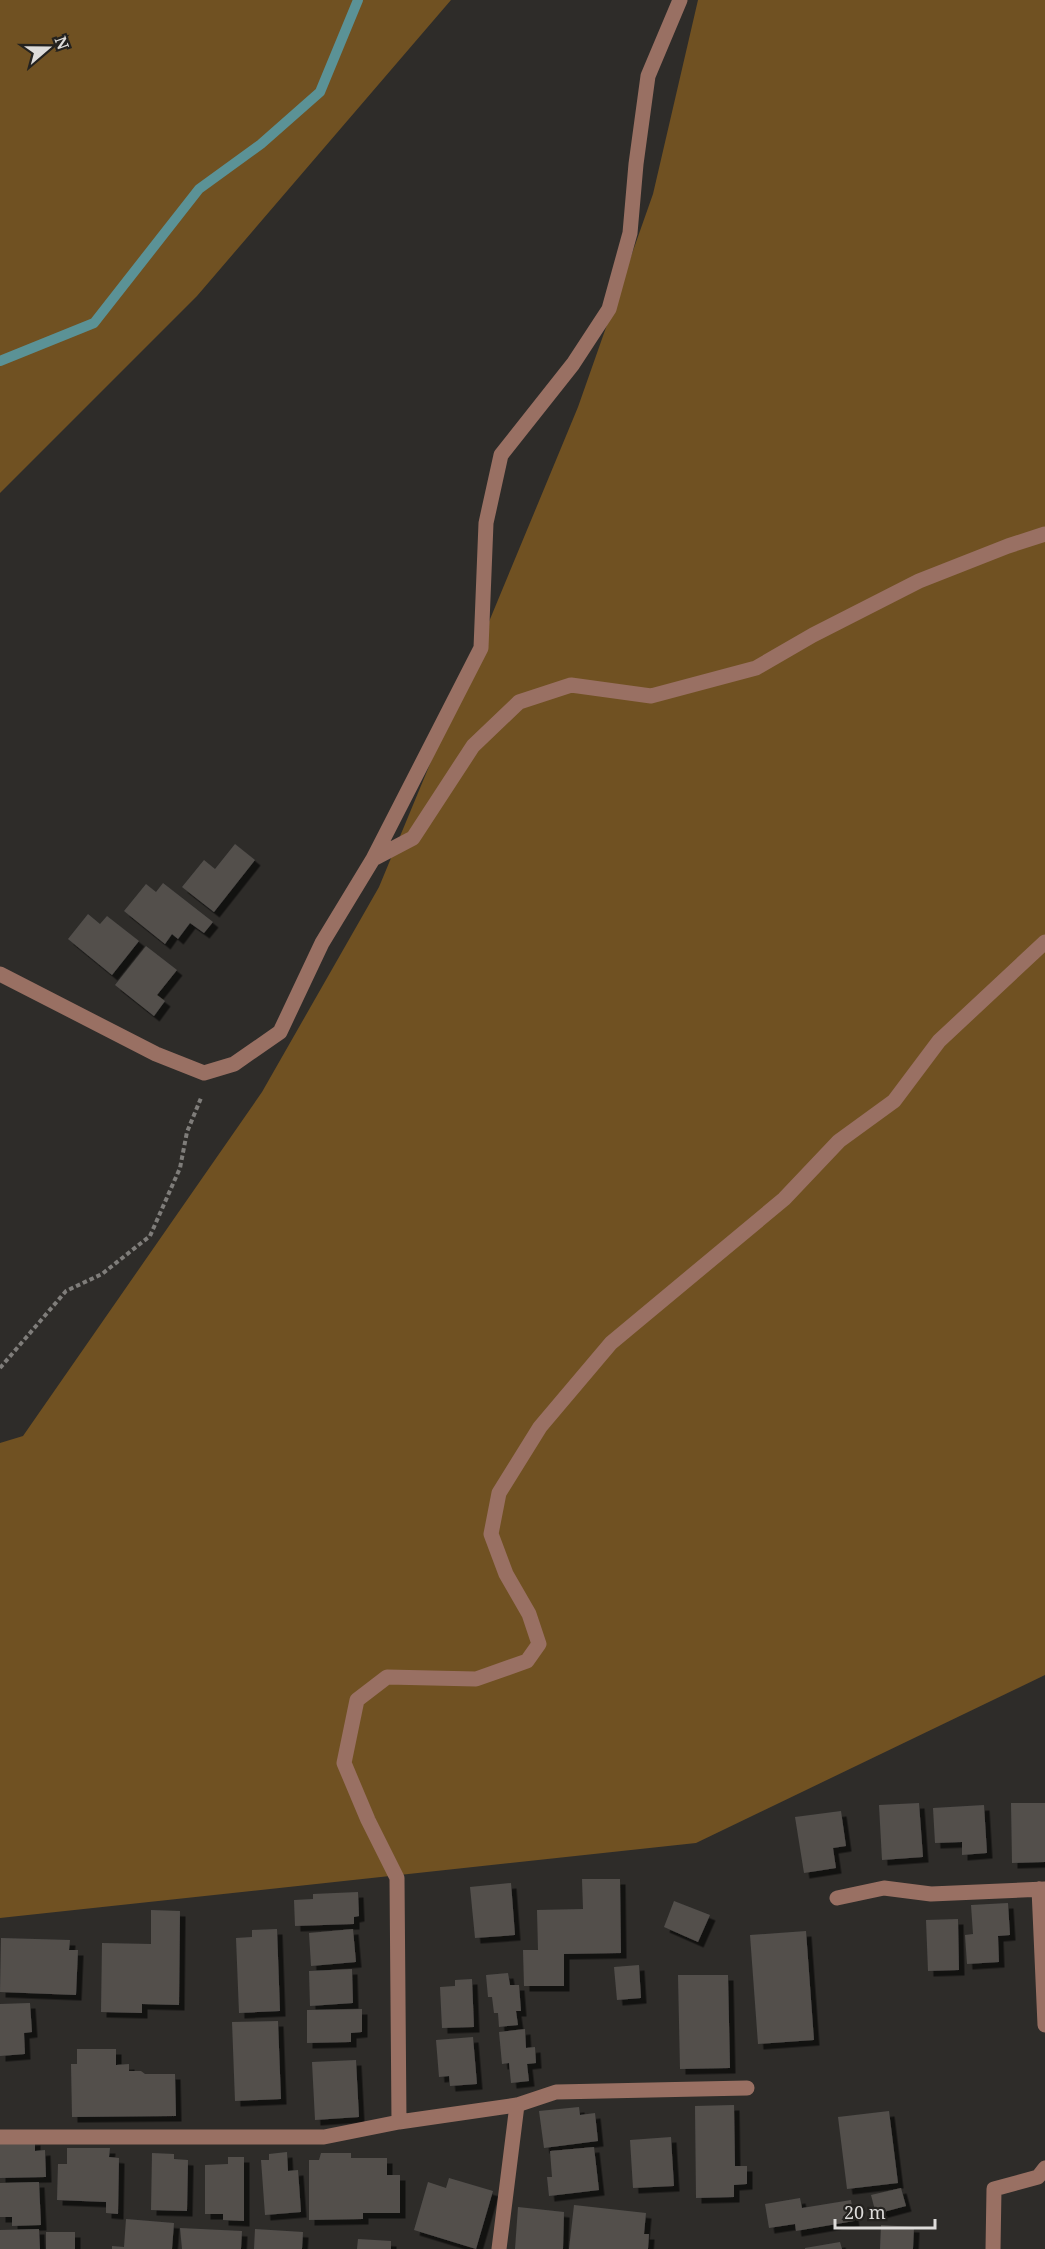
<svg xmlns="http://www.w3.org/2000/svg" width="1045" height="2249" font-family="'Noto Serif',serif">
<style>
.forest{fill:#705122}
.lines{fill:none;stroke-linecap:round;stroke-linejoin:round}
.stream{stroke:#5b9296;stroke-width:10}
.building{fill:#524f4c;filter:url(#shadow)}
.path{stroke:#7f7d7a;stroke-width:4;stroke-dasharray:4.5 3;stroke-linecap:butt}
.minor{stroke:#997063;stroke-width:15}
</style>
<defs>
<filter id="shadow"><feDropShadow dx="5.5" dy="5.5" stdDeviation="0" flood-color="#0009"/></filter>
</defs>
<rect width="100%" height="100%" fill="#2e2c29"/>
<path class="forest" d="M0,0H451L197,296L0,493Z
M698,0H1045V1675L696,1843L0,1918V1443L23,1436L262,1092L379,887L578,407L653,194Z"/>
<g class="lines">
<path class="stream" d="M0,361L94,323L199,189L261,144L320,92L358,0"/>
</g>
<path class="building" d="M235,844L255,860L214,912L182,887L204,860L215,869Z
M163,883L213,922L204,933L190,923L178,939L172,934L165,944L124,911L146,884L156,892Z
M88,914L100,924L107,916L139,941L112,975L68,939Z
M146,946L177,970L157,995L165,1001L154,1016L115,985Z
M919,1803L923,1857L882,1860L879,1805Z
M1011,1803H1045V1862L1012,1863Z
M984,1805L987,1853L962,1855V1842L935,1843L933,1808Z
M841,1811L846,1846L833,1848L836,1868L804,1873L795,1817Z
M582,1879H620L621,1953L564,1954V1986H524L523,1950H538L537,1910L583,1909Z
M511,1883L515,1935L475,1938L470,1887Z
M358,1892L359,1916L354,1917V1924L295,1926L294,1900L313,1899V1894Z
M674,1901L710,1915L698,1942L664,1927Z
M1008,1903L1010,1935L998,1936L999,1962L967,1964L965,1935L973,1934L971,1905Z
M151,1910L180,1911L179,2005L142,2004V2013L101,2012L102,1943L151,1944Z
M958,1919L959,1970L928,1971L926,1920Z
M277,1929L280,2011L239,2013L236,1938L252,1937V1930Z
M353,1929L356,1962L311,1966L309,1933Z
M806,1931L814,2040L758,2044L750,1935Z
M1,1938L70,1940L69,1950H78L76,1995L0,1992Z
M639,1965L641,1998L617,2000L614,1967Z
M352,1969L353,2003L310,2006L309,1971Z
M508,1973L510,1985H519L521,2011H516L518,2025L499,2027L498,2013H494L492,1997H488L486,1975Z
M678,1975H728L730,2068L680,2069Z
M472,1979L474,2027L442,2028L440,1987L455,1986V1980Z
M30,2003L32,2032L24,2033L25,2054L0,2056V2004Z
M362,2009V2032L351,2033V2042L307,2043V2010Z
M278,2021L281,2099L235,2101L232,2022Z
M525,2029L526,2048L535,2047L536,2063L527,2064L529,2081L511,2083L509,2063L502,2064L499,2032Z
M473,2037L477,2084L450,2086L449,2076L439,2077L436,2040Z
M77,2049H116V2065L129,2064V2071H141L145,2074H175L176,2116L72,2117L71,2064H77Z
M356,2060L359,2117L315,2120L312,2062Z
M734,2105L735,2166H747V2184L734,2185V2197L696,2198L695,2106Z
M579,2107L580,2115L595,2113L598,2141L544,2148L539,2111Z
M889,2111L898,2183L847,2189L838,2117Z
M671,2137L674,2186L633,2188L630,2140Z
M35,2140V2151L45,2150L46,2177L0,2178V2142Z
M594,2147L599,2190L549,2196L547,2177H552L550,2151Z
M67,2148H110L109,2157L119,2158L118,2214L106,2213V2202L57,2200L58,2164H67Z
M287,2152L288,2171L298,2170L301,2212L265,2215L261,2160H269V2154Z
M152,2153L174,2154V2159L188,2160L187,2211L151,2210Z
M321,2153H351V2158H387V2175H400V2213H363V2219L309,2220V2160H319Z
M228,2157H244V2221L223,2220V2214H205V2165L228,2164Z
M449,2178L493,2191L476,2249L414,2230L428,2182L446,2188Z
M39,2182L41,2225L12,2226V2217H0V2183Z
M901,2188L906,2206L876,2214L871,2195Z
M800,2198L802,2208L851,2200L854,2221L796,2231L795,2224L769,2228L765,2204Z
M574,2205L646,2213L644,2234H649L648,2249H569Z
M518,2207L564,2212L563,2249H515Z
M126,2219L174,2223L172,2249H112V2246L124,2247Z
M881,2225L914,2227L913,2249H880Z
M180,2228L242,2231L241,2249H182Z
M39,2229L40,2249H0V2230Z
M255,2229L303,2232L302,2249H254Z
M46,2232H75V2249H46Z
M358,2239L391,2241V2249H357Z
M840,2242L842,2249H805V2248Z"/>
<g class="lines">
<path class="path" d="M0,1368L66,1291L102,1274L150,1236L180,1168L187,1132L201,1098"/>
<path class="minor" d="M373,859L413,838L473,746L519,702L571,685L651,696L756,668L813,635L919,581L1008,546L1045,534
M0,974L156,1054L204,1073L234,1064L280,1032L322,943L373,859L481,648L486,523L501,455L573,364L609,309L630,233L636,164L648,76L680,0
M1039,1889L1045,2025
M837,1898L884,1888L931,1894L1045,1889
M399,2122L397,1878L368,1820L344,1763L357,1700L387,1677L476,1679L527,1661L539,1644L529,1614L506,1574L491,1534L499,1493L540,1427L611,1343L784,1199L839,1141L894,1101L939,1041L1045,942
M0,2137H324L399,2122L517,2105L556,2092L747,2088
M499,2249L517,2105
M993,2249L994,2189L1038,2177L1045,2168"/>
</g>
<g transform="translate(48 48) rotate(70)" stroke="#24221f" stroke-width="4.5" paint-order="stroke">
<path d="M0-4.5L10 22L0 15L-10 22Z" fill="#dedcda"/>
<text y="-9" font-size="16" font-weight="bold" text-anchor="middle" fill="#dedcda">N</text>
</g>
<path d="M835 2219v9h100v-9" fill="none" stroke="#dedcda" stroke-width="3"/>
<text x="844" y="2219" font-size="18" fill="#dedcda" stroke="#24221f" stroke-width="4.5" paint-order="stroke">20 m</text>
</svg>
